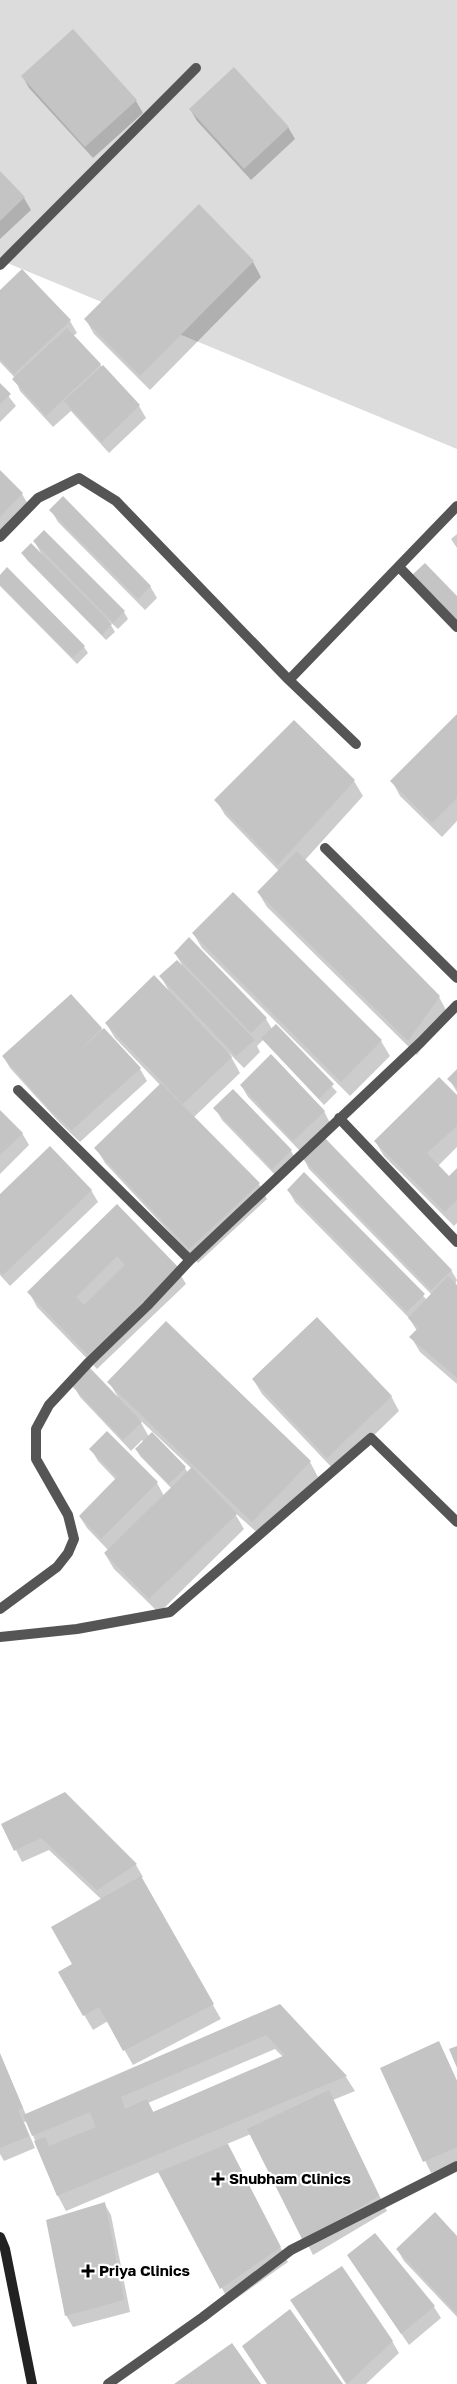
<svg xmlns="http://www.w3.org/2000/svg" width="457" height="2384" font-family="'Golos Text',sans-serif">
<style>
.green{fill:#dcdcdc}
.shadow{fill:#0003;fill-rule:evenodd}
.building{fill:#c4c4c4;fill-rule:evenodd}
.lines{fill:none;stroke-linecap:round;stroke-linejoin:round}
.street{stroke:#555;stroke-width:10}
.secondary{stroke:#222;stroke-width:10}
.poi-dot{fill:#000;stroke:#fff;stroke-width:2}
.labels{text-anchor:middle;stroke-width:4.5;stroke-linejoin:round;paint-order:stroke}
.poi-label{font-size:15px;font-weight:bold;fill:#000;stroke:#fff;text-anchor:start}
</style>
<rect width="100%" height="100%" fill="#fff"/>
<path class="green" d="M0,0H457V449L0,260Z"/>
<path class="shadow" d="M73,31L136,101L143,113L93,158L29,88L23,77Z
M190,109L288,127L295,139L251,180L197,121Z
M0,172L24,198L31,210L0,239Z
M253,262L261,277L150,390L94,334L86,320Z
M0,291L70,321L77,333L73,336L139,406L146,418L109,453L71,411L53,427L20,391L15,378L0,362Z
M0,385L16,406L0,422Z
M0,472L22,494L29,506L0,535Z
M51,510L150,586L157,598L145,610L58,522Z
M44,531L124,612L128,619L118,629L108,620L115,632L106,640L27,560L23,554L41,553L34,541Z
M457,534V548L451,539Z
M7,569L84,647L88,653L77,664L0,586V576Z
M457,716V821L442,837L400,796L392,781Z
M294,722L354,781L363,796L305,860L439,997L447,1012L417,1055L267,907L258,892L279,871L225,815L216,800Z
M233,893L381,1041L390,1056L350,1096L202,948L193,933Z
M175,953L266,1019L272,1029L276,1026L337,1092L324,1105L263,1040L257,1046L260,1052L244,1068L229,1053L240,1073L193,1118L259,1184L267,1199L198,1263L105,1163L96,1148L161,1086L115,1038L106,1023L169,991L161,977L182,965Z
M101,1028L140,1069L147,1081L80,1142L59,1122L10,1068L3,1056Z
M457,1071V1092L449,1079Z
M241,1085L324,1111L330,1123L301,1152L248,1097Z
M457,1097V1147L438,1166L449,1178L457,1170V1223L454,1226L384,1156L375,1141Z
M215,1108L291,1151L298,1163L280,1180L222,1120Z
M0,1112L22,1133L29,1145L0,1174Z
M303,1157L451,1270L457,1280L455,1285L457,1287V1384L420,1352L411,1337L417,1331L409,1318L295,1202L288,1190L304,1174L427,1300L432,1295L309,1169Z
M91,1190L98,1202L10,1286L0,1275V1196Z
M117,1206L177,1269L186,1284L97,1369L37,1307L29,1292Z
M253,1379L391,1396L399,1411L336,1472L262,1394Z
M109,1382L310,1462L318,1477L261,1536L234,1512L244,1529L159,1613L114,1569L105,1554L109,1551L87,1528L80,1517L116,1480L98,1461L91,1449L107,1433L157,1483L164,1496L172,1489L140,1456L136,1449L144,1442L142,1440L131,1451L80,1397L73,1385L118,1397ZM139,1419L192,1469L188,1473L185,1468L149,1437Z
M65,1793L136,1865L143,1877L140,1878L221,2019L133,2065L108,2021L93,2030L59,1972L73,1964L102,1900L49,1850L22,1862L16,1850Z
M279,2006L346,2077L355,2091L333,2100L387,2211L313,2255L251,2134L227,2144L288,2262L230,2303L159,2172L66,2211L58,2196L27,2121L24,2122L35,2148L4,2161L0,2154V2053L26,2115ZM275,2049L283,2057L154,2113L148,2103Z
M445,2055L457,2081V2162L431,2173L381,2069Z
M104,2203L111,2215L130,2312L73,2327L66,2315Z
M457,2238V2317L404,2261L397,2249Z
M348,2256L434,2307L441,2318L409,2345Z
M299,2312L392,2341L399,2353L366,2384H346Z"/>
<path class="building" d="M73,29L137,100L85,147L21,76Z
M234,67L289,127L244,169L189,109Z
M0,171L25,197L0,221Z
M199,204L254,261L140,376L84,319Z
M22,269L71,320L14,374L0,359V290Z
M67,328L101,364L46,416L12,379Z
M103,365L140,405L102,442L64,401Z
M0,383L11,394L0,404Z
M0,470L23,493L0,517Z
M63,496L151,586L138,599L49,510Z
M44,530L125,611L113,623L33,541Z
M31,543L112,624L102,635L21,553Z
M425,563L457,596V622L412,575Z
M7,567L85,646L73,658L0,585V575Z
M457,714V798L432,823L390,781Z
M294,720L355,780L278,865L214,800Z
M297,851L440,996L408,1041L257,892Z
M233,892L382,1040L341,1082L192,933Z
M189,937L267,1018L251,1033L174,953Z
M177,960L255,1040L236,1056L159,976Z
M154,975L232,1057L183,1104L105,1023Z
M71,994L102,1028L73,1057L104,1028L141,1068L72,1130L50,1110L2,1056Z
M276,1024L334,1084L319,1099L261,1038Z
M271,1054L325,1111L293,1141L240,1085Z
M457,1069V1088L447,1079Z
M439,1077L457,1095V1126L427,1153L449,1176L457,1168V1200L445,1212L374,1141Z
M161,1083L260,1183L189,1249L94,1148Z
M233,1089L292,1150L272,1169L213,1108Z
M0,1110L23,1133L0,1155Z
M323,1136L452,1270L431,1290L301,1157Z
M50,1146L92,1190L3,1275L0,1272V1194Z
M304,1172L425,1294L407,1312L287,1190Z
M117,1204L179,1268L88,1355L27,1292ZM117,1256L125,1265L84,1305L76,1297Z
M448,1276L457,1285V1378L409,1337L418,1328L408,1318Z
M317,1317L392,1396L327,1458L252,1379Z
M166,1321L311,1461L252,1522L107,1382Z
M89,1367L142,1422L123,1440L71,1385Z
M107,1431L158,1482L101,1539L79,1516L117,1477L89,1449Z
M152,1432L186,1467L169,1484L135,1449Z
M192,1467L237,1514L149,1599L104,1553Z
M65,1792L137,1864L97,1890L41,1838L14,1851L1,1824Z
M141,1876L214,2004L123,2051L99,2007L83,2016L58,1972L72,1964L51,1927Z
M280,2004L347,2076L57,2196L34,2141L45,2137L49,2146L96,2127L90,2112L32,2136L23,2115ZM266,2035L285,2055L153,2112L147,2099L125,2109L121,2097Z
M439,2041L457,2081V2147L423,2162L380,2068Z
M457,2046V2068L449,2049Z
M0,2054L23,2108L18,2110L29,2136L0,2148Z
M329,2090L379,2196L303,2241L247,2129Z
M228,2144L281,2247L220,2289L158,2172Z
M105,2202L124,2300L65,2316L46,2220Z
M435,2212L457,2236V2314L396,2249Z
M375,2233L435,2306L401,2334L347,2255Z
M342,2266L393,2341L347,2384L290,2300Z
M290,2309L343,2384H267L242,2346Z
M232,2343L261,2384H174Z"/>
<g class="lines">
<path class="street" d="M0,265L196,68
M0,537L38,498L79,478L116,501L289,680L356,744
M399,567L457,627
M289,680L457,506
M325,848L457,978
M18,1090L190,1260
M339,1118L457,1242
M0,1609L57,1567L68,1553L74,1539L68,1515L36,1459V1429L49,1405L89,1362L147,1306L190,1260L421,1042L457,1005
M0,1637L77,1629L170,1612L371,1438L457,1522
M108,2384L203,2317L291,2250L457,2166"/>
<path class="secondary" d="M0,2237L5,2249L32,2384"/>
</g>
<g class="poi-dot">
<path d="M215.5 2171.5h5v5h5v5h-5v5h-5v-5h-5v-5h5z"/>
<path d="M85.5 2263.5h5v5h5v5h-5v5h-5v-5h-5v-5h5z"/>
</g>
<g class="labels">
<g class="poi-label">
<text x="229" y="2184">Shubham Clinics</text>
<text x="99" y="2276">Priya Clinics</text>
</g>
</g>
</svg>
